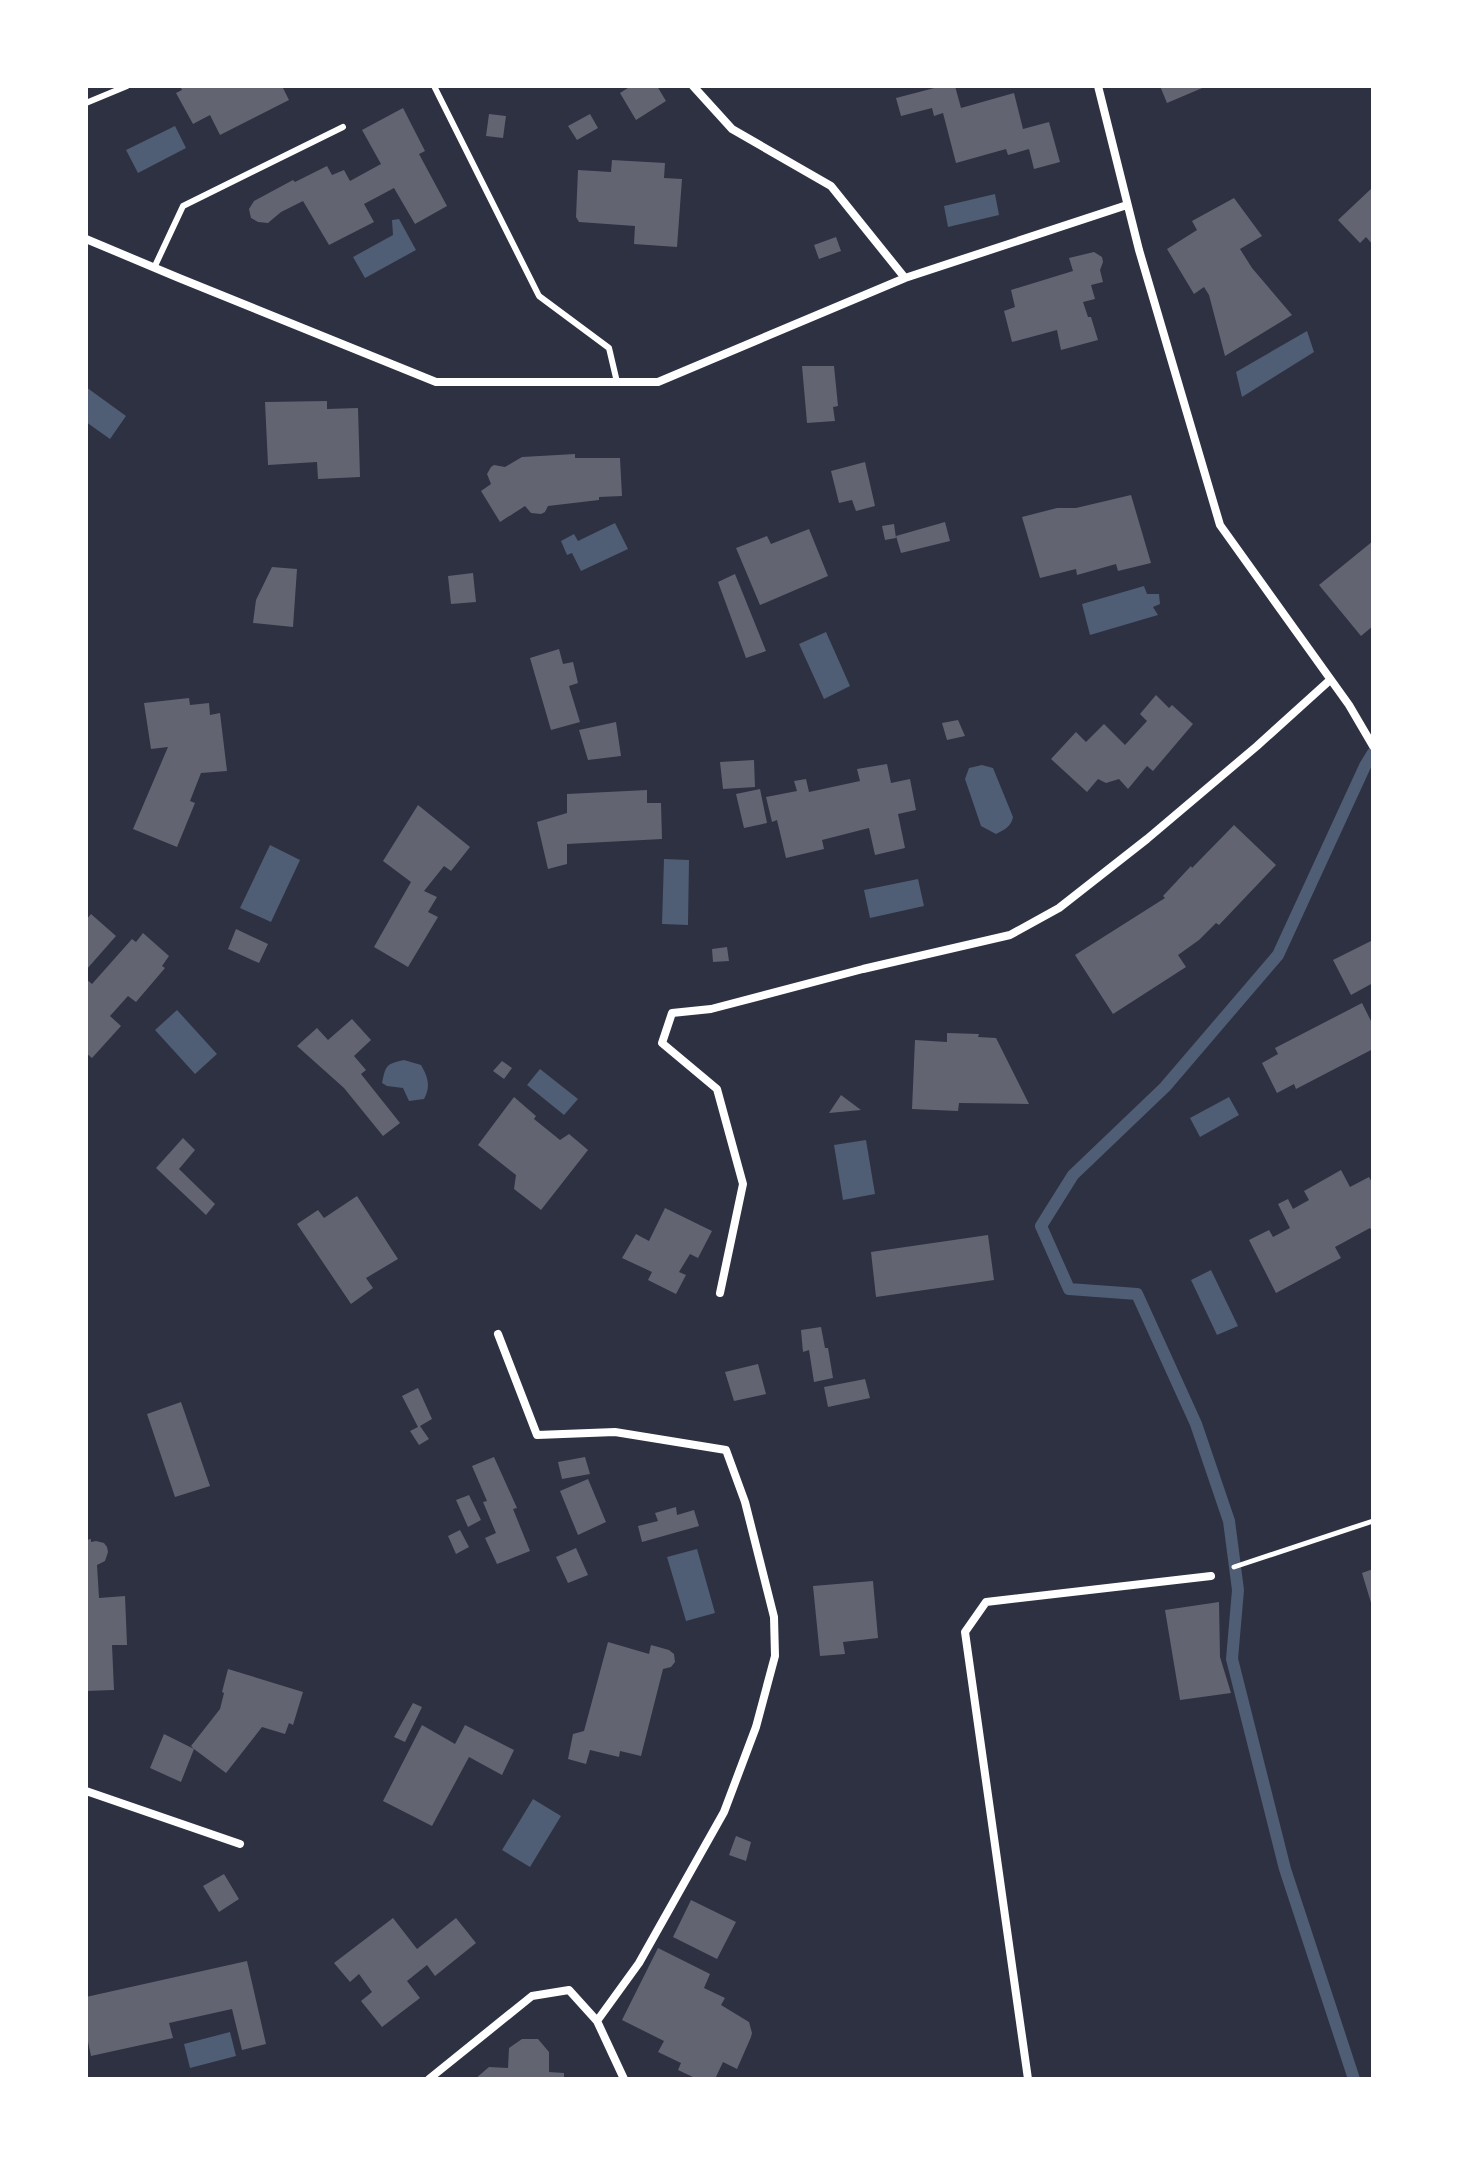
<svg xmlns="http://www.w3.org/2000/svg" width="1459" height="2165" font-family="Figtree,sans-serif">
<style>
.water{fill:#4f5d75}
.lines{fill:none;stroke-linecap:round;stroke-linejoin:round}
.stream{stroke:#4f5d75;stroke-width:12}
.building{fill:#626471}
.path{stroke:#fff;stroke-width:5}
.service{stroke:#fff;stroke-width:6}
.minor{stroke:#fff;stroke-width:8}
</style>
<rect width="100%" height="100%" fill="#2d3142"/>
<path class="water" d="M175,126L186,148L138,173L126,150Z
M995,194L999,215L948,227L944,206Z
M399,219L416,250L365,278L353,257L393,235L392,220Z
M1307,331L1314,352L1242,397L1236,372Z
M86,387L126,416L110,439L86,422Z
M615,523L628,549L581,571L572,553L567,555L561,541L574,534L578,541Z
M1144,586L1147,594H1159L1160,604L1153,607L1158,615L1090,635L1082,604Z
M826,632L850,686L824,699L799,644Z
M982,765L993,768L1013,817C1011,827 1004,830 996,834L981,826L965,779L969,768Z
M270,845L300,860L271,922L240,908Z
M664,859L689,860L688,925L662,924Z
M918,879L924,906L870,918L864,890Z
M177,1010L217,1054L195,1074L155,1030Z
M404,1060L421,1065C428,1077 431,1086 424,1099L409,1101L403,1088L387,1086L382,1083C386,1066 385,1064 404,1060Z
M540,1069L578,1099L564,1115L527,1085Z
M1229,1097L1239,1115L1200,1137L1190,1118Z
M866,1140L875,1194L843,1200L834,1145Z
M1211,1270L1238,1326L1217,1335L1191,1280Z
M697,1549L715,1613L686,1621L667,1557Z
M533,1799L561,1816L530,1867L502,1850Z
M230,2032L236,2056L190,2068L184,2044Z"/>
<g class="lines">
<path class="stream" d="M1354,2079L1285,1869L1232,1659L1238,1590L1229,1521L1196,1424L1137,1294L1069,1289L1041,1226L1073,1175L1165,1087L1278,955L1365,766L1373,753"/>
</g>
<path class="building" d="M180,86H282L289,100L220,135L210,115L193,124L176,93L182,90Z
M631,86H657L666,101L636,120L620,93Z
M942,86H955L961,108L1014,93L1023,129L1049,122L1060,162L1034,169L1029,149L1008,155L1006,149L956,163L943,113L934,116L932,108L901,116L896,98Z
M1160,86H1207L1167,103Z
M403,108L425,151L419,154L447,206L415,224L394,188L364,204L374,222L329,245L303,201L281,212L268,223L258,222L251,218L249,209L254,201L293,180L295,182L327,166L332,175L344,170L350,181L381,164L362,130Z
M489,114L506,116L503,138L486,136Z
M590,114L598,128L577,140L568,126Z
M612,160L665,163L664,178L682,179L677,247L634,244L635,226L579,222L576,217L578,170L611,172Z
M1373,187V245L1366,237L1360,243L1338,220Z
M1234,198L1262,236L1240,249L1252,268L1292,315L1225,356L1209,295L1204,287L1194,294L1167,249L1197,230L1192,221Z
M836,237L841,251L819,259L814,245Z
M1094,252L1102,257L1103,262L1100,270L1103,282L1091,285L1095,299L1083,302L1088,317H1091L1098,340L1061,350L1057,330L1012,342L1004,311L1015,307L1011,290L1073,271L1069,258Z
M802,366H834L838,406L833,407L835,421L807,423Z
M327,401V409L358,408L360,477L318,479L317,462L268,465L265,402Z
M575,454V458H620L622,496L599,497V500L548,506L545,512L541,514L531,513L525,506L500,522L481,491L491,484L487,474L491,467L494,465L505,467L522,457Z
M865,462L875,506L856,511L852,500L839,503L831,471Z
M1131,495L1151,563L1118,571L1116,564L1077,575L1076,569L1040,578L1022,517L1057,508H1076Z
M945,522L950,541L901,553L896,536Z
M894,524L896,538L885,540L882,526Z
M809,529L828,576L760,605L736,548L767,536L771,544Z
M1373,541V626L1361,636L1319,585Z
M272,567L297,569L293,627L253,623L256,600Z
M473,573L476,602L451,604L448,576Z
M735,574L766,651L746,658L718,582Z
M559,649L563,664L573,662L578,683L569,686L580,722L551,730L530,658Z
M1156,695L1169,708L1172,705L1193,724L1153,771L1147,766L1128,789L1119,779L1106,783L1098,779L1087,792L1051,759L1076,732L1086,742L1104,724L1125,745L1147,721L1140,714Z
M189,698L190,705L209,703L210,715L220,713L227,771L201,773L190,801L195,803L177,847L133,829L168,747L151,749L144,703Z
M958,720L965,736L947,740L942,723Z
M616,722L621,756L588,760L579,730Z
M754,760L755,787L723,789L720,762Z
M887,764L891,783L910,779L916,810L898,814L905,848L875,855L869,828L822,840L824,849L786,858L777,820L772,822L766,797L797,791L794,781L806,779L809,792L860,781L857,769Z
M760,789L767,823L744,828L736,794Z
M647,790V803H661L662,839L567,844V864L548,869L537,822L567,813V794Z
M418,805L470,847L451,871L444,866L424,891L437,897L428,912L438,917L408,967L374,947L411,882L383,861Z
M1234,825L1276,865L1219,925L1216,923L1199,940L1178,955L1186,967L1113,1014L1075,955L1165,898L1163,896L1191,866L1192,868Z
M91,914L116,936L86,970V920Z
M236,929L268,944L259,963L228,949Z
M143,933L169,956L162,966L165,968L136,1002L128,996L110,1016L121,1026L92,1058L86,1053V979L92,984L132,939L136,942Z
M1373,940V983L1351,995L1333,960Z
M727,947L729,961L713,962L712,949Z
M1362,1003L1373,1025V1049L1296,1089L1294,1084L1277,1093L1262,1063L1278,1054L1275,1048Z
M352,1019L371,1040L354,1056L366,1070L361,1074L400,1123L383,1136L344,1088L297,1046L317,1028L328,1040Z
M947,1033L979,1034L978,1037L996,1038L1029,1104L959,1103L958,1111L912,1109L915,1040L947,1042Z
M502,1061L512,1068L504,1079L493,1071Z
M841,1095L861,1110L829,1113Z
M514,1097L536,1116L534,1119L560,1140L569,1134L588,1150L541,1210L514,1189L516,1175L478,1145Z
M183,1138L195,1150L179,1169L215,1204L206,1215L156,1168Z
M1341,1170L1350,1187L1369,1177L1373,1184V1233L1370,1228L1335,1247L1341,1258L1276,1293L1249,1240L1269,1230L1273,1237L1290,1228L1278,1204L1288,1199L1293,1209L1309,1200L1304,1191Z
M357,1196L398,1259L366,1278L373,1288L351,1304L297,1224L318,1210L324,1218Z
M665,1208L712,1231L698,1258L690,1254L679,1272L686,1275L676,1294L648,1280L652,1272L622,1258L636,1234L649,1241Z
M988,1235L994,1280L876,1297L871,1252Z
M821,1327L825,1348H828L833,1378L814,1382L809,1350L803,1352L801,1330Z
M758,1364L766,1394L734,1401L725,1372Z
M865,1379L870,1398L828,1407L824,1387Z
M418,1388L432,1419L420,1426L429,1439L419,1445L410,1431L418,1427L402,1396Z
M181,1402L210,1486L175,1497L147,1414Z
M494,1457L517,1508L513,1509L530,1551L497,1564L485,1538L496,1533L483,1502L487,1501L472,1466Z
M585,1457L590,1474L562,1479L558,1462Z
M588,1479L606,1522L578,1535L560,1491Z
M469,1495L481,1520L468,1527L456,1500Z
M676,1507L677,1515L694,1510L699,1526L642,1542L638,1526L658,1521L655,1513Z
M460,1530L469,1547L456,1554L448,1536Z
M91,1539V1542L96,1541L104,1543L107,1547L108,1552L105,1561L97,1565L99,1598L125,1596L127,1645H112L114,1690L86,1691V1540Z
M576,1548L588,1575L568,1583L556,1557Z
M1373,1569V1606H1372L1362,1573Z
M873,1581L878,1638L843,1642L845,1654L820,1656L813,1586Z
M1219,1602L1220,1657L1231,1693L1180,1700L1165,1610Z
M608,1642L649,1654L651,1645L669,1650L674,1654L675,1662L671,1667L663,1669L641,1756L620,1751L619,1757L590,1750L586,1764L568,1759L573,1734L584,1731Z
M228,1669L303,1692L293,1725L289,1723L285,1734L262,1727L226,1773L194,1749L181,1782L150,1768L164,1734L194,1749L191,1746L220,1709L224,1693L222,1692Z
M413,1703L422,1707L405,1742L394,1737Z
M422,1725L455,1744L465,1725L514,1750L502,1775L469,1757L432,1826L383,1801Z
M736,1836L751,1842L746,1861L729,1855Z
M224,1874L239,1899L219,1912L203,1886Z
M691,1900L736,1922L717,1959L673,1937Z
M393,1918L417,1949L456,1918L476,1943L435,1976L427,1965L407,1981L420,1998L382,2027L361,2001L372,1992L359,1974L350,1982L334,1963Z
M658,1948L710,1974L704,1988L725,1998L721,2005L749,2022L752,2033L751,2037L737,2069L723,2062L715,2079H697L678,2070L681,2063L658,2052L664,2041L622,2020Z
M247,1961L266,2044L242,2050L232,2009L169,2023L173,2038L91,2056L86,2032V1997Z
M522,2039H538L549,2052V2072L564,2073V2079H475L489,2067L508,2068L509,2048Z"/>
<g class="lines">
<path class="path" d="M1234,1567L1373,1521"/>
<path class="service" d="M434,86L539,296L609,348L617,382
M86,103L127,86
M154,268L183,206L343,127"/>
<path class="minor" d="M693,86L732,129L831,186L905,278
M1098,86L1139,250L1220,525L1349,705L1373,746
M86,239L179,278L436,382H658L905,278L1127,205
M720,1293L743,1184L717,1089L662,1043L672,1013L711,1009L863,969L1010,935L1059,908L1147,839L1257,746L1330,680
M498,1334L537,1435L615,1432L726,1450L745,1502L774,1617L775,1656L756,1727L724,1812L639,1963L597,2021
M86,1791L240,1844
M429,2079L532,1996L569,1990L597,2021L624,2079
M1028,2079L965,1632L986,1602L1211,1576"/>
</g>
<rect width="1459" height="2165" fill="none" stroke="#ffffff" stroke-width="176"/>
</svg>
